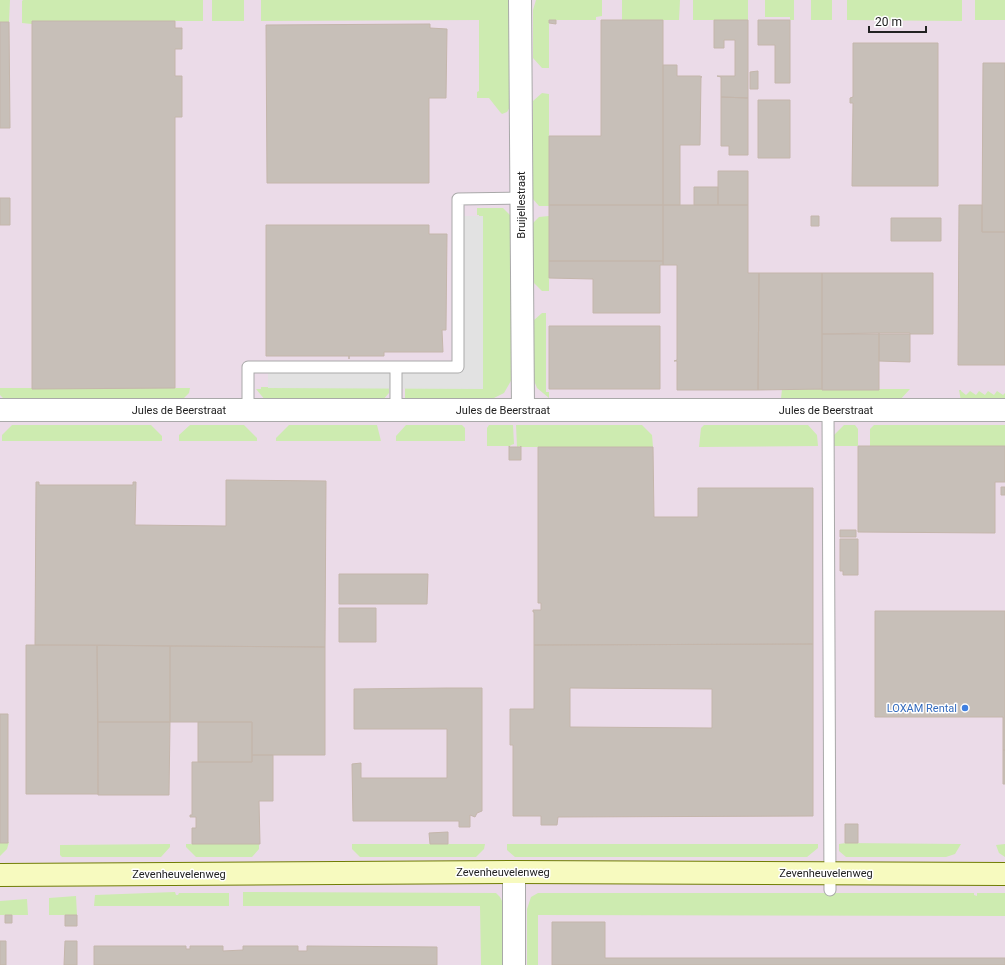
<svg xmlns="http://www.w3.org/2000/svg" width="1005" height="965" font-family="Roboto,sans-serif">
<style>
.industrial{fill:#ebdbe8}
.grass{fill:#cdebb0}
.parking{fill:#e2e2e2}
.building{fill:#c7bfb8;stroke:#c4b6ab;fill-rule:evenodd}
.lines{fill:none;stroke-linecap:round;stroke-linejoin:round}
.lane-casing{stroke:#a9a9a9;stroke-width:13}
.street-casing{stroke:#a9a9a9;stroke-width:24}
.secondary-casing{stroke:#707d05;stroke-width:24}
.lane{stroke:#fff;stroke-width:11}
.street{stroke:#fff;stroke-width:22}
.secondary{stroke:#f7fabf;stroke-width:22}
.shop-dot{fill:#3f7fe0;stroke:#fff;stroke-width:1.5}
.labels{text-anchor:middle;stroke-width:3;stroke-linejoin:round;paint-order:stroke}
.street-label{font-size:11px;fill:#222;stroke:#fff}
.shop-label{font-size:11px;fill:#366cbe;stroke:#fff;text-anchor:end}
</style>
<rect width="100%" height="100%" fill="#f2efe9"/>
<path class="industrial" d="M0,0H1005V965H0Z"/>
<path class="grass" d="M0,0H10L9,22H0Z
M23,0H203V21H33L32,24L22,23V1Z
M212,0H244V21H212Z
M261,0H511L513,102L507,112L502,114L500,112L489,98H477V92L479,91V20L261,21Z
M536,0H602V16L596,17V20H549V68H542L533,58V10Z
M622,0H680L679,20H622Z
M693,0H748V20H693Z
M765,0H794V20H790V17H765Z
M811,0H832V20H811Z
M847,0H962V21L847,20Z
M975,0H1005V20H975Z
M542,93L549,94V206H539L533,199V101Z
M477,208H503L513,218L512,379L504,393L490,400L405,401V388H479V215H477Z
M549,216V291H542L533,282V223L539,217Z
M542,313H546V392H549V398L537,388L533,378V321Z
M261,387L389,388V393L382,401H266L256,389H261Z
M0,388H190L189,393L182,400L6,401L0,395Z
M782,389H910L899,401L781,399Z
M959,390H961V391L966,395L970,391L976,395L979,391L985,395L988,391L994,395L997,391L1003,395L1005,393V401H961Z
M12,425H151L162,436V441H2V435Z
M190,425H244L257,438V441H179V435Z
M289,425H377L381,441H276V438Z
M406,425H462L465,428V441H396V436Z
M489,425H513L514,444L511,445L510,446H487V428Z
M516,425H642L652,435L653,447H521V446L517,447Z
M704,425H808L817,435L818,446L699,447L701,428Z
M844,425H855L858,429V446H834V435Z
M874,425H1005V446H870V429Z
M9,842L7,849L0,856V843Z
M846,843L959,844H961L955,854L946,857H846L839,851V844Z
M170,844V847L161,857H62L60,855V845Z
M186,844H259V849L252,857H196L186,847Z
M352,844H485L484,849L476,857H360L352,849Z
M507,844H818V848L807,857H515L507,850Z
M1005,844V857L999,853L996,845Z
M175,892L176,895H178L179,893H229V906H94L95,895Z
M243,892L496,893L500,897L504,905L506,965H481L480,906H243Z
M538,893H974V895L977,896V893H1005V916L538,915V965H527V909L531,897Z
M76,896L77,915H49V898Z
M27,899L28,915H0V901Z"/>
<path class="parking" d="M464,216H483V389L268,388V370H464Z"/>
<path class="building" d="M549,20H556V24L549,23Z
M601,20H663V205H549V136H601Z
M714,20H748V98L721,97V77L717,76H735V40H724V48H714Z
M758,20H790V83H775V45H758Z
M32,21H175V28H182V49H175V76H182V117H175V388L32,389Z
M0,22H9L10,128H0Z
M430,24V28L447,29L446,98H429V183H267L266,25Z
M853,43H938V186H852L853,103H850V98L853,97Z
M983,63H1005V232H982Z
M663,65H677V76H700L702,77H701L700,145H680V205H663Z
M758,71V89H750V72Z
M721,97L748,98V155H729V146H721Z
M758,100H790V158H758Z
M718,171H748V205H718Z
M694,187H718V205H694Z
M0,198H10V225H0Z
M549,205H663V261H549Z
M663,205H748V273H759L758,390H677V361H674L677,360V265H663Z
M959,205H982V232H1005V365H958Z
M811,216H819V226H811Z
M891,218H941V241H891Z
M266,225H429V234H447L446,330H442L443,352H384V356H349V359V356H266Z
M549,261H663V265H660V313H593V279L549,278Z
M759,273H822V389L758,390Z
M822,273H933V334H822Z
M549,326H660V389H549Z
M879,333V390H822V334Z
M879,333H910V362L879,361Z
M509,446L510,447H520L521,446V460H509Z
M858,446H1005V482H995V533L858,532Z
M538,447H653L654,517H698V488H813V644L534,645V612H533V610H541V603H538Z
M226,480L326,481L325,647L35,645L36,482H39V485H133V482H136L135,525L226,526Z
M1001,487H1005V495H1001Z
M840,530H856V537H840Z
M840,539H858V575H843V571H840Z
M339,574H428L427,604H339Z
M339,608H376V642H339Z
M875,611H1005V750H1003V717H875Z
M813,644V816L558,817L557,825H541V816H513V745H510V709H534V645ZM570,688L712,689V728L570,727Z
M26,645H97L98,794H26Z
M97,645L170,646V722H98Z
M170,646L325,647V755H252V722H170Z
M447,688H482V811L477,813L475,817L470,815V827H459V821H353L352,764L361,763V778H447V729H354V689Z
M0,714H8V843H0Z
M98,722H170L169,795H98Z
M198,722H252V762H198Z
M1003,750H1005V784H1003Z
M252,755H273V801H259L260,844H192V828H196V817H190V815H192V762H252Z
M845,824H858V843H845Z
M448,832V844H430L429,833Z
M5,915H12V923H5Z
M65,915H77V926H65Z
M552,922H605V958H1005V965H552Z
M0,941H6V965H0Z
M65,941H77V965H64Z
M94,946H186V949H190V946H223V951L243,950V946H298V951H307V946L437,947V965H94Z"/>
<g class="lines">
<defs>
<path id="lane" d="M248,410V367H458V199L521,198
M396,410V367
M828,410L830,890"/>
<path id="street" d="M520,0L523,410
M0,410H1005
M514,965V872"/>
<path id="secondary" d="M0,875L514,872L1005,874"/>
</defs>
<use href="#lane" class="lane-casing"/>
<use href="#street" class="street-casing"/>
<use href="#secondary" class="secondary-casing"/>
<use href="#lane" class="lane"/>
<use href="#street" class="street"/>
<use href="#secondary" class="secondary"/>
</g>
<circle class="shop-dot" cx="965" cy="708" r="4"/>
<g class="labels">
<g class="street-label">
<text transform="translate(521 205) rotate(-90)" y="4">Bruijellestraat</text>
<text x="179" y="414">Jules de Beerstraat</text>
<text x="503" y="414">Jules de Beerstraat</text>
<text x="826" y="414">Jules de Beerstraat</text>
<text x="503" y="876">Zevenheuvelenweg</text>
<text x="826" y="877">Zevenheuvelenweg</text>
<text x="179" y="878">Zevenheuvelenweg</text>
</g>
<g class="shop-label">
<text x="957" y="712">LOXAM Rental</text>
</g>
</g>
<path d="M869 26v6h57v-6" fill="none" stroke="#222222" stroke-width="2"/>
<text x="875" y="26" font-size="12" fill="#222222" stroke="#ffffff" stroke-width="3" paint-order="stroke">20 m</text>
</svg>
